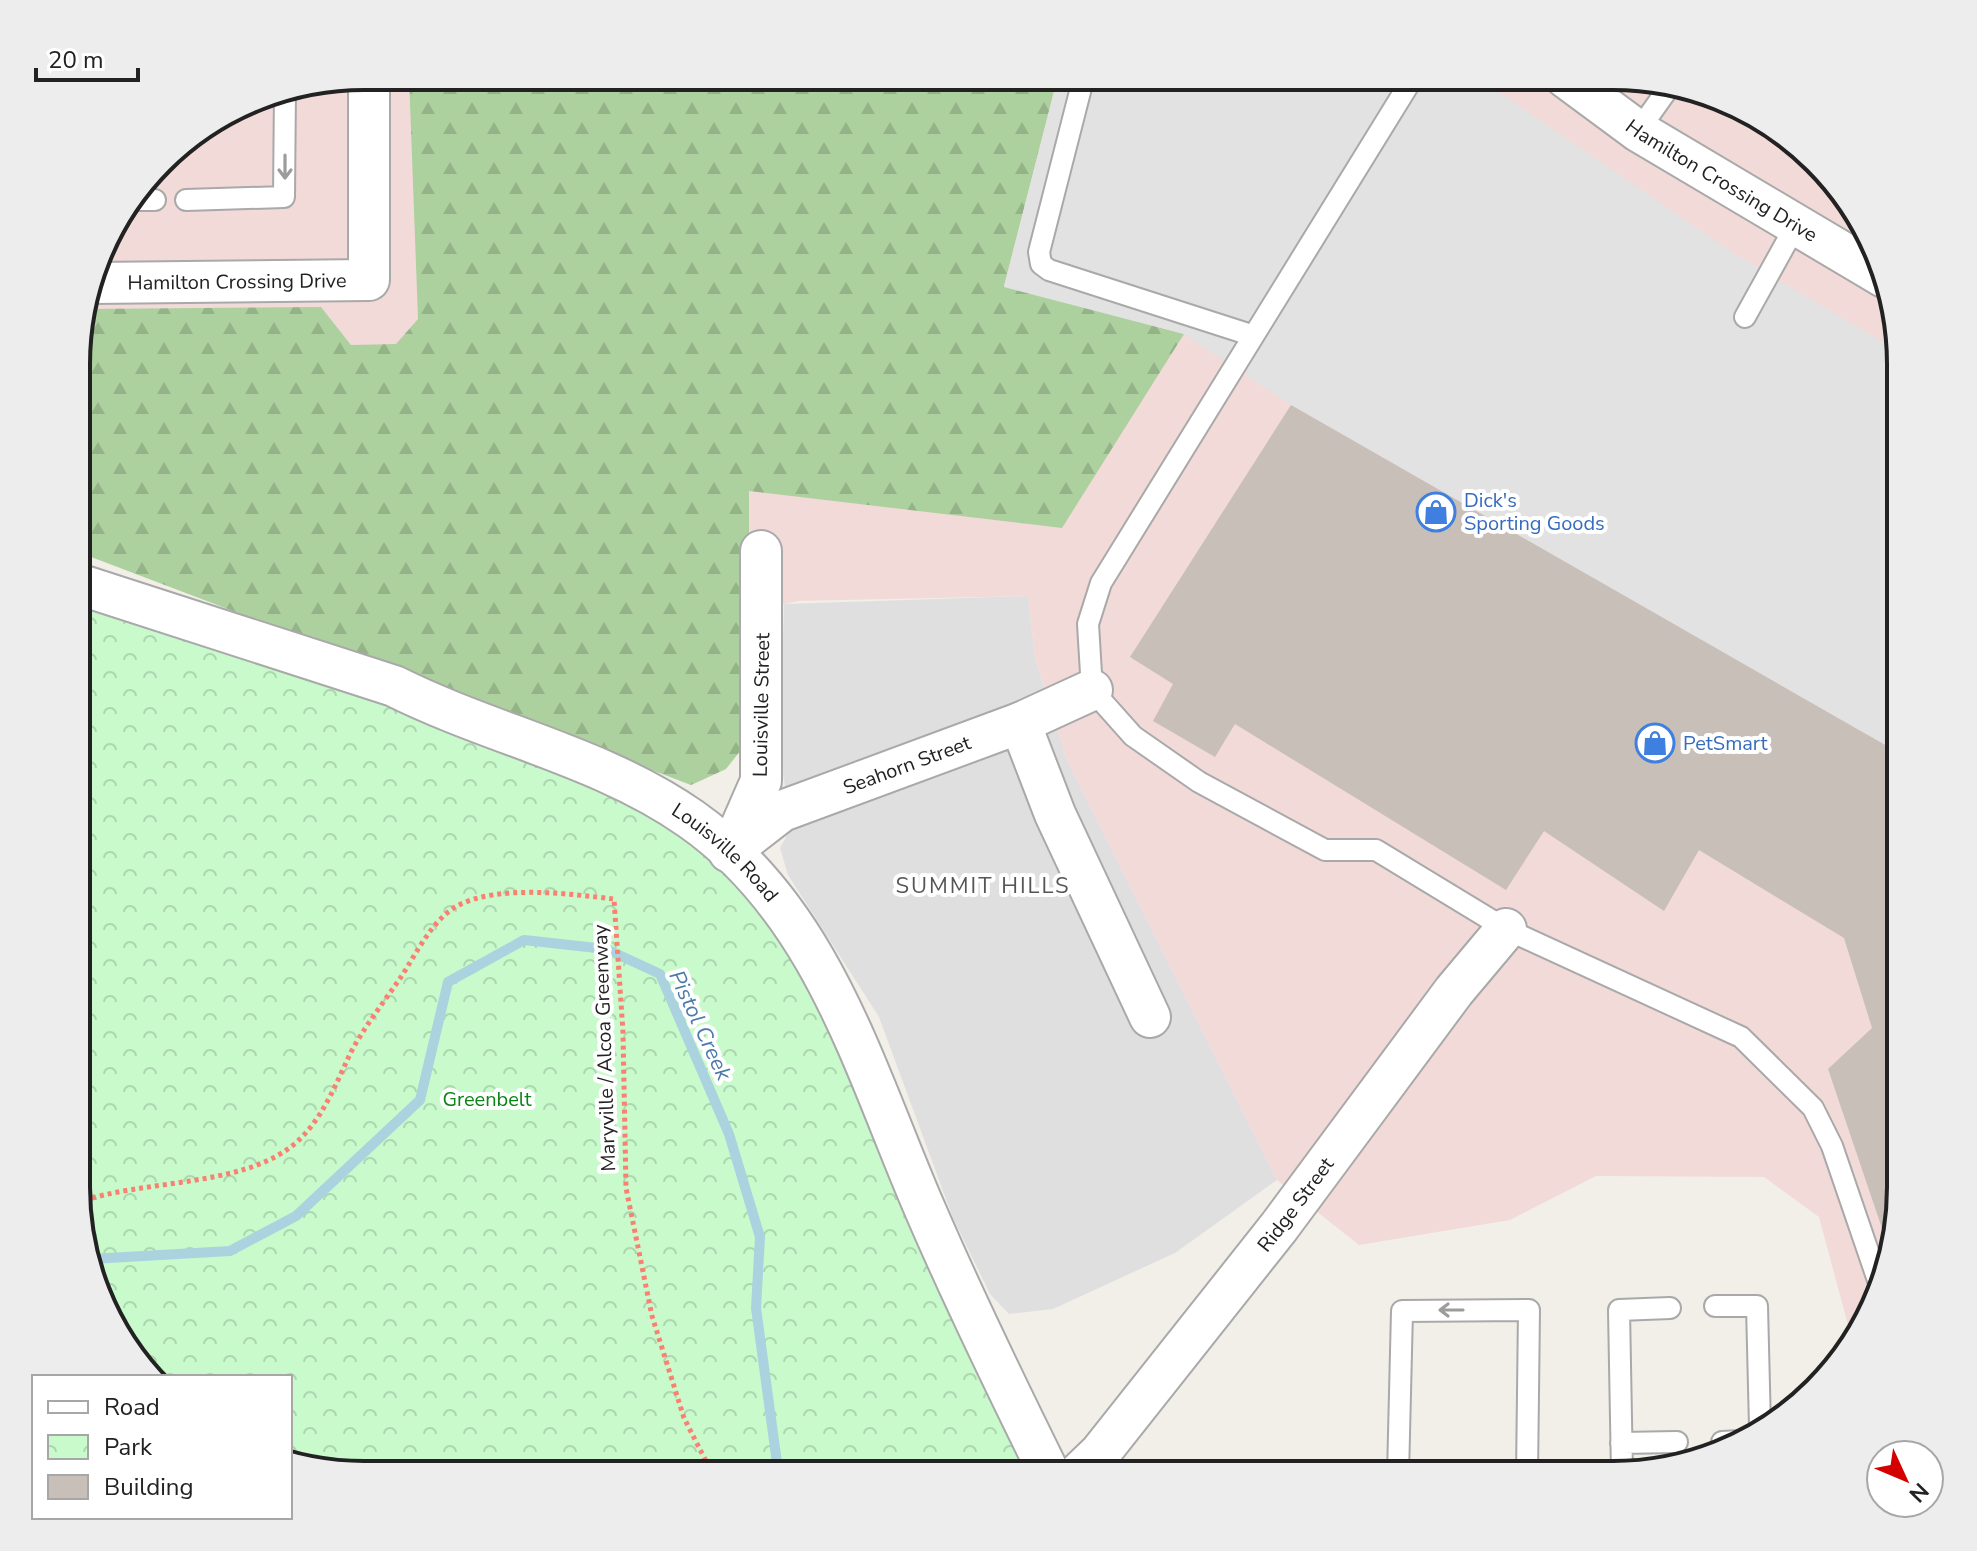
<svg xmlns="http://www.w3.org/2000/svg" width="1977" height="1551" font-family="'Nunito Sans',sans-serif">
<style>
.residential{fill:#e0dfdf}
.commercial{fill:#f2dad9}
.forest{fill:url(#forest-firs)}
.park{fill:url(#park-crowns)}
.parking{fill:#e2e2e2}
.lines{fill:none;stroke-linecap:round;stroke-linejoin:round}
.stream{stroke:#aad3df;stroke-width:10}
.building{fill:#c7bfb8}
.lane-casing{stroke:#a9a9a9;stroke-width:24}
.street-casing{stroke:#a9a9a9;stroke-width:44}
.path{stroke:#fa8072;stroke-width:5;stroke-dasharray:4 4;stroke-linecap:butt}
.lane{stroke:#fff;stroke-width:20}
.street{stroke:#fff;stroke-width:40}
.oneway{stroke:#9c9c9c}
.labels{text-anchor:middle;stroke-width:8;stroke-linejoin:round;paint-order:stroke}
.street-label{font-size:20px;fill:#222;stroke:#fff}
.shop-label{font-size:20px;fill:#366cbe;stroke:#fff;text-anchor:start}
.park-label{font-size:20px;fill:#0c8416;stroke:#fff}
.neighbourhood-label{font-size:22px;letter-spacing:2px;fill:#555;stroke:#fff}
.water-label{font-size:22px;font-style:italic;fill:#4a7aab;stroke:#fff}
.rim{fill:none;stroke:#222;stroke-width:4}
</style>
<defs>
<pattern id="forest-firs" width="22" height="20" patternUnits="userSpaceOnUse" patternTransform="scale(2)"><rect width="22" height="20" fill="#add19e"/><path d="M5 1l3.5 6h-7zM16 11l3.5 6h-7z" fill="#95b388"/></pattern>
<pattern id="park-crowns" width="20" height="18" patternUnits="userSpaceOnUse" patternTransform="scale(2)"><rect width="20" height="18" fill="#c8facc"/><path d="M2 6a3 3 0 1 1 6 0M12 15a3 3 0 1 1 6 0" fill="none" stroke="#acd6af"/></pattern>
</defs>
<rect width="100%" height="100%" fill="#f2efe9"/>
<path class="residential" d="M1028,596L1035,657L1066,758L1277,1180L1175,1253L1053,1309L1009,1314L990,1294L953,1218L879,1017L788,875L780,848L791,828L780,753L784,604Z"/>
<path class="commercial" d="M364,76L1631,77L1724,98L1803,148L1879,253L1901,364L1900,1206L1879,1298L1852,1340L1819,1217L1764,1177L1596,1176L1510,1220L1359,1245L1277,1180L1066,758L1035,657L1028,596L798,601L744,613L726,769L691,785L395,650L78,553L79,326L114,221L175,147L271,91Z"/>
<path class="forest" d="M409,76H1058L1004,286L1184,334L1062,528L749,491V740L726,769L691,785L78,552L79,326L84,309L321,307L351,345L396,344L418,319Z"/>
<path class="park" d="M78,600L433,705L663,801L754,878L944,1253L1027,1475L346,1474L290,1461V1377H154L106,1314L77,1206Z"/>
<path class="parking" d="M1058,76L1477,77L1733,253L1898,351L1901,754L1291,405L1184,334L1004,287Z"/>
<g class="lines">
<path class="stream" d="M91,1259L230,1251L296,1216L420,1100L448,982L524,940L606,949L660,974L729,1134L760,1237L756,1308L777,1463L786,1475"/>
</g>
<path class="building" d="M1291,405L1901,754L1900,1206L1890,1252L1828,1069L1872,1028L1844,938L1699,850L1664,911L1544,831L1506,890L1235,724L1215,757L1153,721L1173,684L1130,657Z"/>
<g class="lines">
<defs>
<path id="lane" d="M1084,76L1039,252L1041,264L1049,270L1251,335
M1414,76L1101,583L1088,624L1092,690L1133,736L1199,782L1325,850H1376L1506,929L1741,1037L1813,1108L1832,1146L1881,1289
M1638,131L1670,86
M131,200H155
M186,200L284,197L285,89
M1745,317L1796,225
M1715,1306H1757L1760,1427
M1722,1442L1740,1441
M1621,1443L1677,1442
M1622,1473L1619,1310L1670,1308
M1398,1475L1402,1311L1529,1310L1527,1475"/>
<g id="street">
<path id="s1" d="M1565,77L1638,131L1884,277"/>
<path id="s2" d="M93,283L369,280V76"/>
<path id="s3" d="M78,584L394,686C492,735 601,756 691,819C822,911 864,1068 924,1207C963,1298 1006,1386 1050,1475"/>
<path d="M1020,723L1055,814L1150,1017"/>
<path d="M733,845L761,781V551"/>
<path id="s4" d="M729,852L782,811L1020,723L1092,690"/>
<path id="s5" d="M1077,1475L1100,1453L1279,1227L1454,991L1506,929"/>
</g>
</defs>
<use href="#lane" class="lane-casing"/>
<use href="#street" class="street-casing"/>
<path class="path" d="M77,1203C141,1179 238,1188 292,1146C321,1123 335,1086 350,1054C364,1027 384,1002 401,977C416,954 432,920 457,906C499,884 569,894 614,899L623,1032L626,1188L652,1316L684,1418L713,1475"/>
<use href="#lane" class="lane"/>
<use href="#street" class="street"/>
</g>
<defs><path id="oneway-shaft" d="M-6 0H5M1.5-3L5.5 0L1.5 3" fill="none" stroke-width="1.6" stroke-linecap="round" stroke-linejoin="round" transform="scale(2)"/></defs>
<g class="oneway">
<use href="#oneway-shaft" transform="translate(285 167) rotate(90)"/>
<use href="#oneway-shaft" transform="translate(1451 1310) rotate(180)"/>
</g>
<defs>
<symbol id="shop-ring" viewBox="-11 -11 22 22"><circle r="9.5" fill="#fff" stroke="#3f7fe0" stroke-width="1.5"/><path d="M-5-2.5h2.3a2.7 3.5 0 0 1 5.4 0H5L5.5 6h-11ZM-1.5-2.5h3a1.5 2.3 0 0 0-3 0Z" fill="#3f7fe0"/></symbol>
</defs>
<g fill-rule="evenodd">
<use href="#shop-ring" x="1414" y="490" width="44" height="44"/>
<use href="#shop-ring" x="1633" y="721" width="44" height="44"/>
</g>
<g class="labels">
<g class="street-label">
<text dy="7" stroke="none"><textPath href="#s1" startOffset="188">Hamilton Crossing Drive</textPath></text>
<text dy="7" stroke="none"><textPath href="#s2" startOffset="144">Hamilton Crossing Drive</textPath></text>
<text transform="translate(761 705) rotate(-89)" y="7">Louisville Street</text>
<text dy="7" stroke="none"><textPath href="#s4" startOffset="200">Seahorn Street</textPath></text>
<text dy="7" stroke="none"><textPath href="#s3" startOffset="706">Louisville Road</textPath></text>
<text transform="translate(604 1048) rotate(-92)" y="7">Maryville / Alcoa Greenway</text>
<text dy="7" stroke="none"><textPath href="#s5" startOffset="348">Ridge Street</textPath></text>
</g>
<g class="shop-label">
<text x="1464" y="507">Dick's<tspan x="1464" dy="23">Sporting Goods</tspan></text>
<text x="1683" y="750">PetSmart</text>
</g>
<g class="park-label">
<text x="487" y="1106">Greenbelt</text>
</g>
<g class="neighbourhood-label">
<text x="983" y="893">SUMMIT HILLS</text>
</g>
<g class="water-label">
<text transform="translate(701 1025) rotate(65)" y="8">Pistol Creek</text>
</g>
</g>
<path d="M0 0H1977V1551H0ZM364 90H1613A274 274 0 0 1 1887 364V1187A274 274 0 0 1 1613 1461H364A274 274 0 0 1 90 1187V364A274 274 0 0 1 364 90Z" fill="#ededed" fill-rule="evenodd"/>
<path class="rim" d="M364 90H1613A274 274 0 0 1 1887 364V1187A274 274 0 0 1 1613 1461H364A274 274 0 0 1 90 1187V364A274 274 0 0 1 364 90Z"/>
<rect x="32" y="1375" width="260" height="144" fill="#ffffff" stroke="#a7a7a7" stroke-width="2"/>
<rect x="48" y="1401" width="40" height="12" fill="#ffffff" stroke="#a7a7a7" stroke-width="2"/>
<text x="104" y="1415" font-size="24" fill="#222222">Road</text>
<rect x="48" y="1435" width="40" height="24" fill="url(#park-crowns)" stroke="#a7a7a7" stroke-width="2"/>
<text x="104" y="1455" font-size="24" fill="#222222">Park</text>
<rect x="48" y="1475" width="40" height="24" fill="#c7bfb8" stroke="#a7a7a7" stroke-width="2"/>
<text x="104" y="1495" font-size="24" fill="#222222">Building</text>
<g transform="translate(1905 1479) rotate(134)"><circle r="38" fill="#ffffff" stroke="#a7a7a7" stroke-width="2"/>
<path d="M0-6L14 30L0 20L-14 30Z" fill="#d40000"/>
<text y="-12" font-size="22" font-weight="bold" text-anchor="middle" fill="#222222">N</text>
</g>
<path d="M36 68v12h102v-12" fill="none" stroke="#222222" stroke-width="4"/>
<text x="48" y="68" font-size="24" fill="#222222" stroke="#ffffff" stroke-width="6" paint-order="stroke">20 m</text>
</svg>
